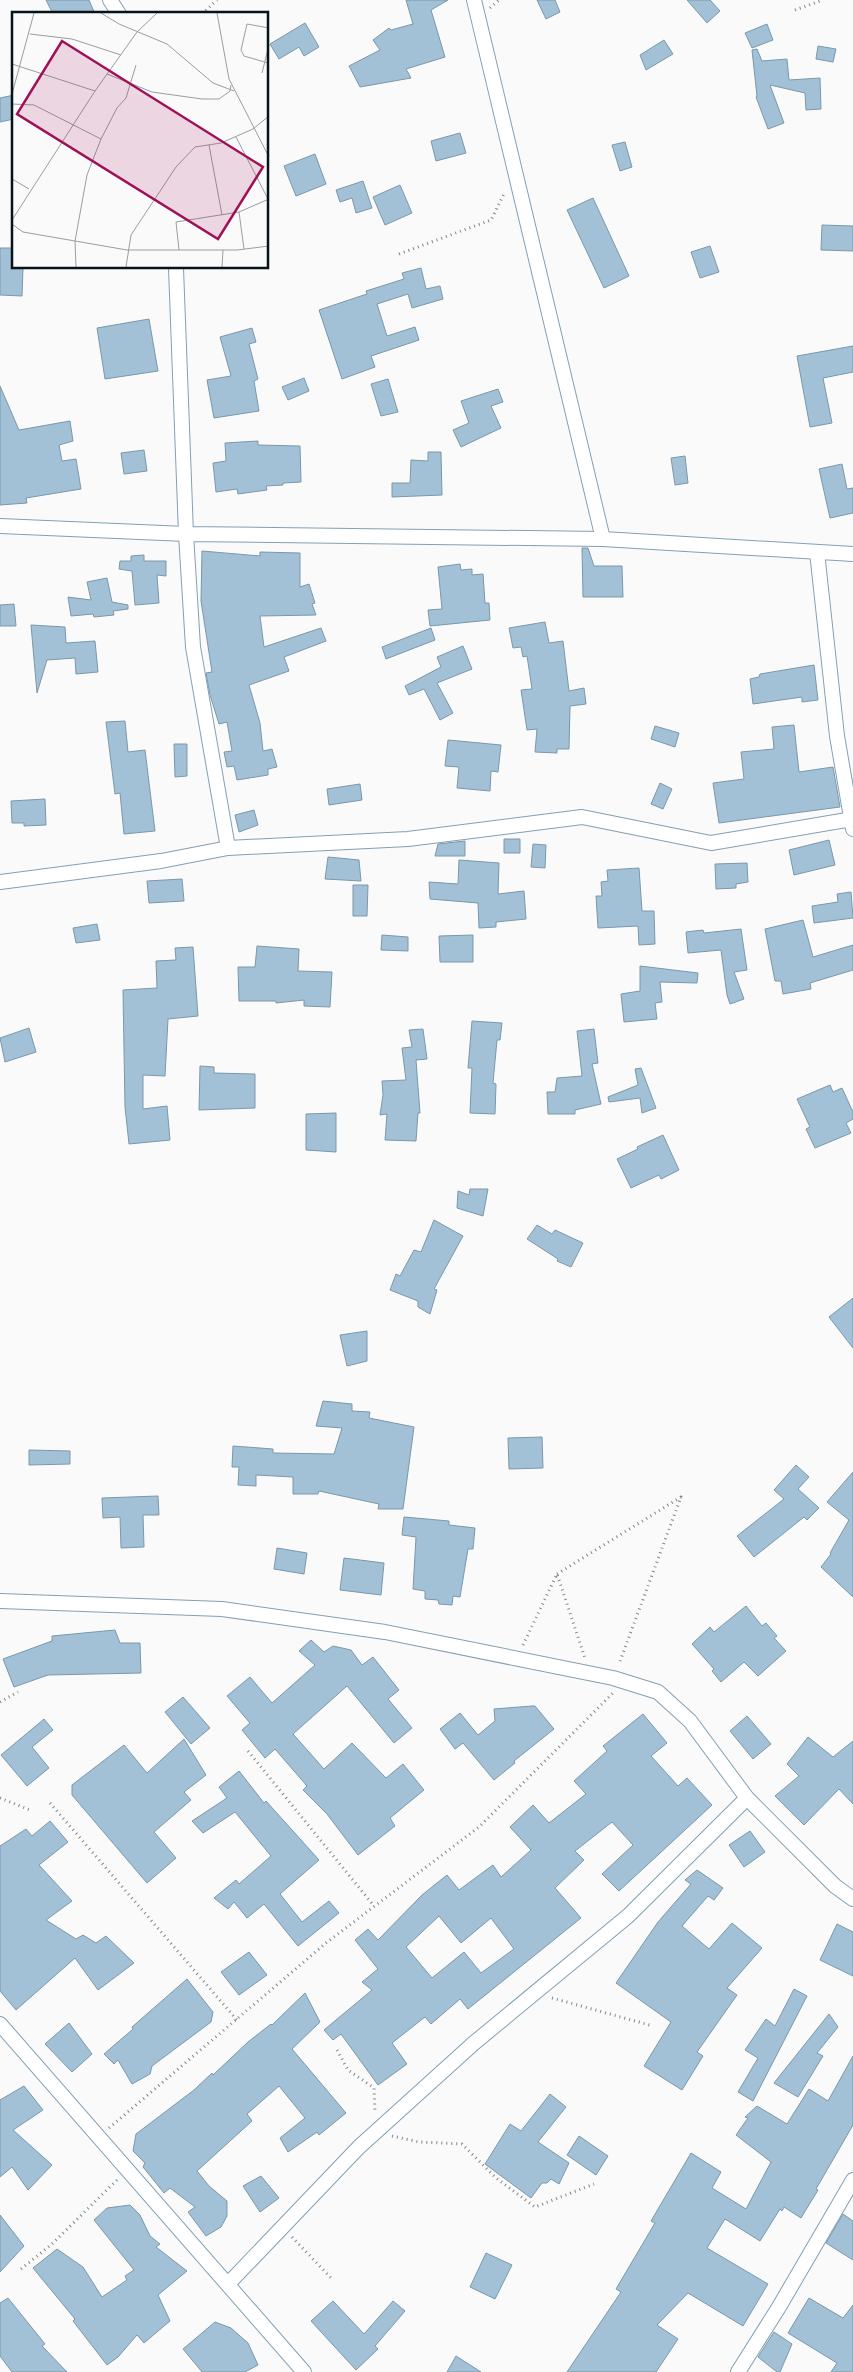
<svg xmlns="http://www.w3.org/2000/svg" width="853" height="2372" font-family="Figtree,sans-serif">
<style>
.building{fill:#a2c1d6;stroke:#7a98ab;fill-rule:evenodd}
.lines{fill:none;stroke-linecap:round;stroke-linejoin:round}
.street-casing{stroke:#82a0b4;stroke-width:16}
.path{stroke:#81878a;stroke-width:3;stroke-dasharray:1 4;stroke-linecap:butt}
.street{stroke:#fff;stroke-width:14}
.inset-road{fill:none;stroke:#999ea0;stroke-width:1}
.view{fill:#a01057;fill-opacity:0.15;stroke:#a01057;stroke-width:2.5}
.inset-edge{fill:none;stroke:#07131a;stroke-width:2.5}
</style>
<rect width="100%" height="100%" fill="#fafafa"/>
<path class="building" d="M46,0H89L95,14H53Z
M406,0H448L431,10L445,57L406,69L411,78L360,87L349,66L380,50L373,40L389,28L391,30L413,24Z
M537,0H555L560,12L546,19Z
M687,0H710L720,11L707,23Z
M305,23L319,47L304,56L299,47L279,59L270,44Z
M767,24L773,40L752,48L745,33Z
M664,40L673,54L646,70L640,55Z
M818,46L836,49L833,62L816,59Z
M757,49L762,61L787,59L789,80L820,78L821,109L806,110L805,93L770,85L784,123L768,129L756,97L757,96L752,50Z
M14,95V119L0,122V98Z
M460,133L466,153L436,161L431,141Z
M625,142L632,167L620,171L612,145Z
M315,154L326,184L296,196L284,166Z
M363,181L372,208L356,213L352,198L340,202L336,190Z
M400,185L412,213L385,225L373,197Z
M593,198L629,276L604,288L567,210Z
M822,225L853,226V251L821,250Z
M710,246L719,272L700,278L691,252Z
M0,248H14V268H23L22,296L0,295Z
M421,268L426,289L440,286L443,299L412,308L408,294L377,304L387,336L415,327L419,340L371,356L375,367L342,379L319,310L367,294L366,291L404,279L402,273Z
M149,319L158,371L105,379L97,328Z
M252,328L256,342L249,344L258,379L254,381L259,411L214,418L207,380L231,376L220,337Z
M853,346V372L823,378L832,423L810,427L797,356Z
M304,378L309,391L288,400L282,387Z
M388,379L398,412L381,416L371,384Z
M0,386L19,430L70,421L73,441L59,445L62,461L76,459L81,489L26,498L27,503L0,505Z
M498,389L503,402L491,406L501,428L461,447L453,430L469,423L461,401Z
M258,441V445L300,446L301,482L283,483V485L266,486L267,490L238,494L237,489L216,492L213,463L226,461L225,443Z
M144,450L147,471L124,474L121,453Z
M428,452H441L442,495L392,497V483H410L411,460L428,461Z
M685,456L688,483L675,485L671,458Z
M842,464L847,489L853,488V513L830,518L819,469Z
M582,548H588L594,566H622L623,597H583Z
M202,551L260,556V552L300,553V587L309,584L315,603L312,604L316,615L260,616L264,647L321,628L326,641L284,657L289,671L249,685L260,723L263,751L272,749L277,767L268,769V775L237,780L234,766L227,767L224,752L232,751L227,722L219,724L210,695L206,673L212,672L201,601Z
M144,555V561H166V576L157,575L159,603L135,605L132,571L119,569L120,561H131V556Z
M460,564L461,570L472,569V575L483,574L485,603H489L490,620L430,626L428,610L442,609L438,567Z
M107,578L112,602L128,605V609L113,611L114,615L94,617L93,614L71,616L68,597L91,600L87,582Z
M14,604L16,626H0V605Z
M545,622L549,643L563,641L569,691L584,688L586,704L570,706L569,749H557V753L535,752L537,729L527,730L521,690L532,689L527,656L523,657L521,647L513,648L509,628Z
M31,625L65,627L66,643L95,641L98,672L76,674L75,658L47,660L37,693Z
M431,628L435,640L386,659L382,647Z
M463,646L472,669L437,683L453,713L440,720L424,689L409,695L405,686L441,667L437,657Z
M814,665L818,700L802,702V697L753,704L750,679L759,677L760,674Z
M125,721L128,752L145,750L155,831L124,834L120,793L115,794L106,722Z
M794,725L799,772L833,767L840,807L719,823L713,783L744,779L741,752L774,749L772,727Z
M655,726L679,733L675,747L651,739Z
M448,740L501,745L498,772L491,771L490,791L457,788L459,767L445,766Z
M174,744H187V776L175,777Z
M660,783L672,789L663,809L651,804Z
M360,784L362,800L329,805L327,789Z
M45,799L46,825L24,826V823H12L11,801Z
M254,810L258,825L239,832L235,815Z
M504,839H520V853H504Z
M829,840L835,865L794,875L789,850Z
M465,841V856H435L438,844Z
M533,844L546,845L545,868L531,867Z
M328,857L359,860L361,881L325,879Z
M459,860L499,863L498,894L524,891L526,919L496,922V927L479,928L478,903L430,899L429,882L458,884Z
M747,863L748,882L736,884V888L716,889L715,864Z
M639,868L642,911H654L655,944L639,945L638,926L598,928L596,896H602L601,882L608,881L607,870Z
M182,879L184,901L149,903L147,881Z
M353,885H368L367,916H353Z
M851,892L853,918L814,923L812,906L838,902L837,894Z
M803,920L813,957L853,945V970L810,983L811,989L783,994L781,981H775L765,929Z
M97,924L100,940L76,943L73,928Z
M741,929L747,970L734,972L744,999L730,1004L727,995L721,950L688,953L686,932L703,930L704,933Z
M382,935L408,937V951L381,950Z
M473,935V962H440L439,936Z
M257,946L299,949L298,971L332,972L330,1007L304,1006V1000L276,1003V1001H239L238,967H255Z
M193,947L198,1016L168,1019L165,1076L143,1075V1109L167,1106L170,1140L129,1144L125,1107L123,990L157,988L156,961L176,960L175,948Z
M640,966L698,973L697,983L660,982L662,1002L655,1003L657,1019L624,1022L621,994L640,991Z
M472,1021L502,1023L500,1040H497L493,1083L496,1084L495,1114L470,1113L472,1068H468Z
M29,1028L36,1052L5,1062L0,1038Z
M423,1029L427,1059L416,1060L420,1113H418L416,1141L385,1140L387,1114L380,1115L383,1095L382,1081L406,1080L402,1048L412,1047L409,1030Z
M594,1029L598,1063L592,1064L601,1104L575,1110V1114H548L547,1092H555L557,1078L582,1076L577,1031Z
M200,1066L214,1067V1073L255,1074V1108L199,1110Z
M641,1068L656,1108L642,1113L640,1098L609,1102L608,1097L638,1085L635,1069Z
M830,1085L833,1092L842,1088L853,1112V1119L846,1123L851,1133L815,1148L806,1129L810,1127L797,1099Z
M336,1113V1152L306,1150V1114Z
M663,1135L679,1170L661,1179L659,1175L631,1188L617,1159L638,1149L637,1147Z
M470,1189H488L483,1216L457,1208L458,1191L469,1195Z
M434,1220L463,1236L434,1289L437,1290L430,1314L418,1307V1301L390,1290L396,1274L400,1276L414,1250L421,1252Z
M537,1225L552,1234L555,1230L583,1243L571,1267L557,1261L558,1259L527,1239Z
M853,1298V1348L829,1317Z
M367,1331V1361L347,1366L340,1335Z
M323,1401L352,1404V1411L370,1412L369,1418L414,1427L403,1509H378L379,1504L319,1491L318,1494H293V1477L256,1475V1486L238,1485L239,1467H232L233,1446L273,1449V1453L334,1454L342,1428L316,1426Z
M542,1437L543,1468L509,1469L508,1438Z
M29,1450L70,1451V1464L29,1465Z
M796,1465L809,1477L798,1489L819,1508L807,1520L804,1517L754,1557L737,1536L784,1499L774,1490Z
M853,1472V1597L821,1567L831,1554L830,1553L849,1520L827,1502Z
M158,1496L159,1515H143L144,1547L121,1548L120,1517L103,1518L102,1498Z
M404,1517L449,1521V1525L475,1528L473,1549H468L460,1597L453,1596L452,1605L439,1604L438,1600L425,1599V1591L413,1589L416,1537L402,1535Z
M277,1548L307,1553L304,1574L274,1569Z
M344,1558L384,1563L381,1595L340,1590Z
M746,1606L762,1626L766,1623L777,1636L774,1638L786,1651L758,1676L744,1662L721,1682L712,1671L714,1669L692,1644L710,1627L714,1632Z
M115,1630L120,1643H140L141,1673L48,1675L14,1687L3,1659L52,1641V1636Z
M311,1640L324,1652L333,1646L351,1650L362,1665L373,1657L399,1690L388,1699L412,1728L394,1743L347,1686L293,1734L324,1769L352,1743L386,1778L403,1764L424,1790L390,1818L395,1826L358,1855L327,1814L303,1790L307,1786L275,1749L265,1758L242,1730L250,1723L227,1696L250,1677L272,1703L315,1665L299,1651Z
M183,1697L210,1728L191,1744L165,1712Z
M532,1706H535L554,1729L514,1761L515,1763L494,1780L463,1743L455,1749L440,1729L460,1713L478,1735L495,1721L494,1709Z
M643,1714L667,1743L651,1756L678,1786L687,1778L712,1805L619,1891L602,1874L633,1845L612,1822L575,1851L584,1860L555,1888L581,1918L468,2009L460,1999L431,2024L425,2017L392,2043L407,2064L378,2085L341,2034L333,2040L324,2030L372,1990L362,1982L378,1969L355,1940L368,1929L378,1940L422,1895L447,1875L459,1890L493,1865L501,1877L531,1850L510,1827L533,1805L549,1823L586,1794L574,1781L607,1751L603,1746ZM439,1916L461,1943L491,1918L514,1949L481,1973L464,1952L432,1978L406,1947Z
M747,1716L771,1744L753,1759L730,1731Z
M44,1719L53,1730L32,1747L49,1768L27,1786L1,1755Z
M808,1737L833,1757L853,1741V1804L839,1789L804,1825L775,1796L799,1776L787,1764Z
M184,1739L206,1775L184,1792L191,1800L154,1832L176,1858L147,1883L72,1795V1785L124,1745L147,1773Z
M239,1771L264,1803L266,1801L319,1860L280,1894L302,1922L329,1901L339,1913L298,1946L264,1904L247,1918L234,1902L228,1909L214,1898L236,1880L239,1884L271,1856L235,1812L203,1833L192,1821L227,1798L219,1787Z
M50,1821L68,1842L39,1865L72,1901L46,1920L76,1939L83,1935L96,1943L106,1936L134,1963L98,1990L75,1958L16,2010L0,1991V1846L26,1829L32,1836Z
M750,1831L765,1852L744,1867L729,1845Z
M697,1870L723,1888L714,1900L708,1896L682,1926L709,1949L732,1923L762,1948L727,1988L737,1995L697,2052L703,2056L682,2090L644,2066L671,2022L616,1983L658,1922L691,1884L685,1880Z
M837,1924L853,1932V1976L820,1960Z
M249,1952L267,1975L239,1995L221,1972Z
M187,1979L213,2012L211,2022L152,2066L150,2074L132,2084L118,2060L114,2064L104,2054L133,2029L132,2027Z
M794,1989L807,1996L753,2101L738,2092L758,2058L745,2050L766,2019L775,2026Z
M305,1993L320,2022L292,2049L346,2113L319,2135L317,2132L288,2152L280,2138L305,2118L279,2086L247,2114L252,2121L197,2171L209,2186L227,2201V2216L221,2227L206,2236L188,2212L195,2207L170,2188L164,2193L143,2167L145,2163L133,2151L136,2134L194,2090L212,2073L213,2075L248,2042L271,2024L272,2025Z
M829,2014L838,2027L817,2053L823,2056L798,2097L774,2083Z
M69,2023L92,2054L72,2072L45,2044Z
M853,2056V2125L816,2189L818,2190L801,2218L784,2207L782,2211L780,2209L760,2241L725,2219L707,2248L768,2284L743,2326L688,2293L657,2325L678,2339L656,2372H567L621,2292L616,2289L655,2223L651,2221L691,2153L721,2172L712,2188L746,2209L771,2162L736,2135L748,2118L745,2117L757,2106L787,2124L809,2089L828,2101Z
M24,2086L43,2110L13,2130L52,2165L28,2190L12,2167L0,2177V2100Z
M550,2094L566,2107L538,2142L569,2163L559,2184L551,2179L547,2183H542L531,2198L485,2164L510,2124L521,2131Z
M579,2136L608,2156L596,2175L567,2155Z
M261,2176L279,2198L260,2212L243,2186Z
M130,2205L140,2215L150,2236L160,2244L156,2247L187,2271L158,2295L170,2321L144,2343L137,2335L118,2357L107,2365L73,2321L75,2319L33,2268L57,2249L83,2267L102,2297L127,2280L125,2276L134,2270L94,2220L107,2208Z
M843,2214L853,2221V2260L826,2243Z
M0,2215L24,2246L0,2272Z
M486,2253L512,2265L495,2299L470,2287Z
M8,2298L45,2344L42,2346L67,2372H12L0,2356V2303Z
M809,2298L843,2318L853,2305V2372H831L837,2363L788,2333Z
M333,2301L364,2334L393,2301L405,2311L375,2346L378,2349L356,2370L311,2321Z
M215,2322L231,2328L248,2343L258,2365L245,2372H202L183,2349Z
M774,2332L792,2344L780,2372H777L758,2357Z
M456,2356L481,2372H447Z"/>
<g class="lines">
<defs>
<path id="street" d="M110,0L119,14
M474,0L603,539
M176,268L186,534L193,647L228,848
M0,526L186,534L603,539L853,554
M817,552L837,736L853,829
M0,882L161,861L228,848L408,839L582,817L711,843L853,819
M0,1601L222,1609L385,1632L613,1678L658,1692L690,1721L747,1798L835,1886L853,1899
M0,2024L304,2372
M228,2284L359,2147L474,2043L628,1916L747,1798
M738,2372L779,2307L853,2180"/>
</defs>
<use href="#street" class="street-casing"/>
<path class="path" d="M490,8L499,0
M795,10L823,0
M202,14L217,0
M399,254L491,220L505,192
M557,1574L681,1497L619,1664
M523,1645L557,1574L585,1658
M0,1702L18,1692
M248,1751L374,1906
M0,1798L30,1810
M50,1803L237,2020
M552,1998L653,2026
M337,2050L348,2070L374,2088L375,2113
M109,2128L326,1943L479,1827L613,1693
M392,2136L419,2142L462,2144L495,2177L535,2207L594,2184
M292,2237L331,2278
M21,2269L52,2244L118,2179"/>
<use href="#street" class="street"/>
</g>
<g transform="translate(12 12)">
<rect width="256" height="256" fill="#fafafa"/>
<path class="inset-road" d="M89,1L107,12L155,32L201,71L222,79M205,1L217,67L257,145M18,22L60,27L109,43M256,51L232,44L229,38L235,12L257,16M0,52L83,79M250,61L257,33M95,62L140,80L190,87H207L218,79L219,73M0,82L22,1M0,92L22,93L89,127M224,125L256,187M197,133L210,203M0,167L17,177M227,200L232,237M0,208L83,79L125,20L145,1M0,212L11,220L115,238H225L257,234M167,238L164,210L227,200L257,187M64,255L63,229L75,163L89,127L105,96L114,86L124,53M114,255L119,223L164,155L183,135L209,131L241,117L257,104M210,255L211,238"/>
<path class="view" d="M50,29L251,155L206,227L5,102Z"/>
<rect width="256" height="256" class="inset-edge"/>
</g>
</svg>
